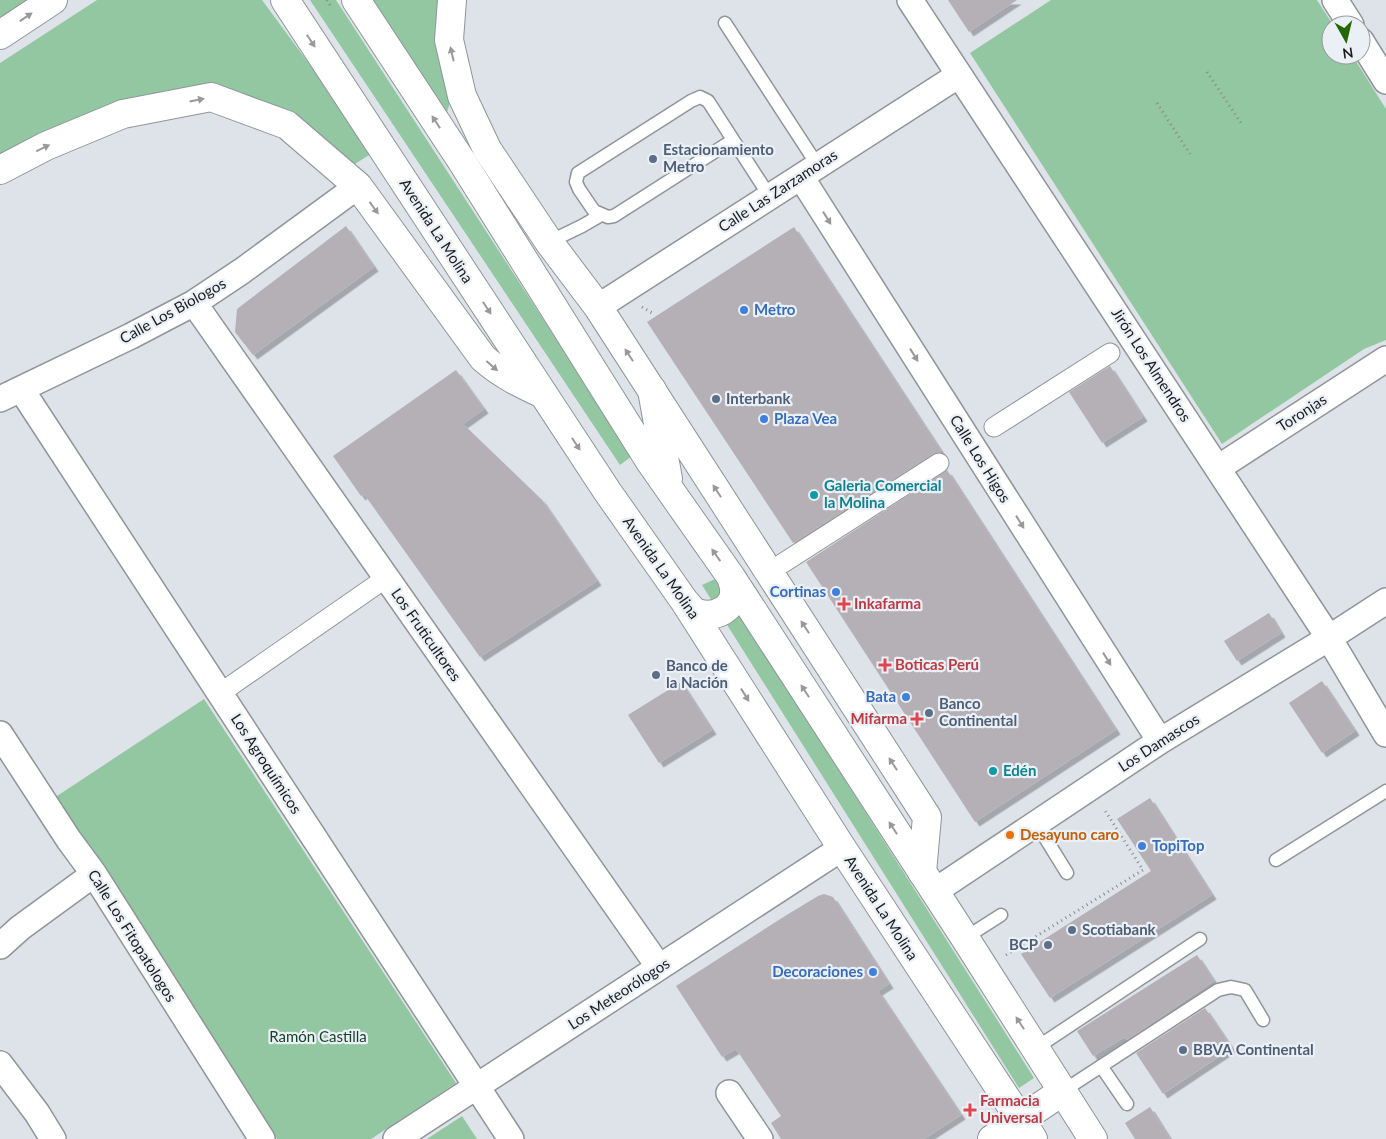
<svg xmlns="http://www.w3.org/2000/svg" width="1386" height="1139" font-family="Lato,sans-serif">
<style>
.green{fill:#93c7a1}
.building{fill:#b4b0b5;filter:url(#shadow)}
.lines{fill:none;stroke-linecap:round;stroke-linejoin:round}
.service-casing{stroke:#90959a;stroke-width:15}
.pedestrian-casing{stroke:#90959a;stroke-width:21}
.minor-casing{stroke:#90959a;stroke-width:28}
.tertiary-casing{stroke:#90959a;stroke-width:30}
.secondary-casing{stroke:#90959a;stroke-width:30}
.primary-casing{stroke:#90959a;stroke-width:30}
.path{stroke:#868a8e;stroke-width:3;stroke-dasharray:1 4;stroke-linecap:butt}
.service{stroke:#fff;stroke-width:12}
.pedestrian{stroke:#fff;stroke-width:19}
.minor{stroke:#fff;stroke-width:25}
.tertiary{stroke:#fff;stroke-width:28}
.secondary{stroke:#fff;stroke-width:28}
.primary{stroke:#fff;stroke-width:28}
.oneway{fill:#98999a}
.service-dot{fill:#5c6f8a;stroke:#ebf0f6;stroke-width:2}
.shop-dot{fill:#3f7fe0;stroke:#ebf0f6;stroke-width:2}
.culture-dot{fill:#0f9aa8;stroke:#ebf0f6;stroke-width:2}
.health-dot{fill:#e0444e;stroke:#ebf0f6;stroke-width:2}
.food-dot{fill:#e8710a;stroke:#ebf0f6;stroke-width:2}
.labels{text-anchor:middle;stroke-width:4.5;stroke-linejoin:round;paint-order:stroke}
.service-label{font-size:15px;font-weight:bold;fill:#4e5e75;stroke:#ebf0f6;text-anchor:start}
.street-label{font-size:15px;fill:#1a1c1e;stroke:#ebf0f6}
.shop-label{font-size:15px;font-weight:bold;fill:#366cbe;stroke:#ebf0f6;text-anchor:start}
.culture-label{font-size:15px;font-weight:bold;fill:#0d838f;stroke:#ebf0f6;text-anchor:start}
.health-label{font-size:15px;font-weight:bold;fill:#be3a42;stroke:#ebf0f6;text-anchor:start}
.food-label{font-size:15px;font-weight:bold;fill:#c56008;stroke:#ebf0f6;text-anchor:start}
.park-label{font-size:15px;fill:#154326;stroke:#ebf0f6}
</style>
<defs>
<filter id="shadow"><feDropShadow dx="4.5" dy="4.5" stdDeviation="0" flood-color="#0004"/></filter>
</defs>
<rect width="100%" height="100%" fill="#dee3e9"/>
<path class="green" d="M0,0H28L0,19Z
M97,0H262L369,145V155L355,164L184,91L133,97L0,154V63Z
M310,0H336L632,456L620,465Z
M371,0H439L438,4L450,103L445,118Z
M1051,0H1317L1333,25H1331V55H1352L1386,109V340L1364,349L1222,444L970,53Z
M717,578L1034,1078L1019,1088L702,585Z
M204,699L456,1083L371,1139H277L54,798Z
M462,1116L477,1139H427Z"/>
<path class="building" d="M948,0H1017L969,32Z
M346,226L374,267L253,355L235,332L237,309Z
M794,227L941,451L933,454L793,543L647,322Z
M1110,366L1143,417L1102,443L1069,392Z
M456,370L484,409L463,424L542,500L597,581L480,657L364,494L361,496L333,456Z
M947,470L1116,730L975,822L806,562Z
M1269,613L1281,633L1237,661L1224,641Z
M1322,681L1355,731L1322,753L1289,703Z
M681,682L712,730L659,763L628,715Z
M1150,798L1212,895L1050,998L1021,954L1151,871L1117,819Z
M824,894L833,897L889,984L878,991L961,1115L924,1139H781L771,1123L781,1116L736,1049L722,1057L676,986L785,916L818,896Z
M1197,955L1214,981L1127,1040L1125,1037L1093,1056L1077,1031Z
M1205,1008L1232,1048L1163,1094L1136,1053Z
M1150,1107L1170,1139H1135L1125,1123Z"/>
<g class="lines">
<defs>
<path id="service" d="M725,23L818,166
M733,140L614,216L608,217L594,211L579,189L576,182L578,173L691,101L700,97L708,101L770,197
M549,242L582,226L601,215
M1036,823L1067,873
M1276,860L1386,791
M965,938L1001,915
M1036,1048L1200,939
M1101,1066L1127,1104
M1063,1091L1218,990L1231,987L1245,990L1263,1020"/>
<path id="pedestrian" d="M994,427L1110,353
M769,572L939,463
M219,694L386,578"/>
<path id="minor" d="M910,0L1329,638L1386,734
M1335,0L1351,25
M1361,41L1386,81
M801,177L1160,741
M194,303L659,967
M598,307L959,75
M21,389L511,1139
M0,399L131,336L194,303L242,271L358,186
M1218,468L1386,359
M0,734L69,840L94,874L262,1139
M935,891L1160,741L1329,638L1386,601
M0,946L20,928L94,874
M0,1064L37,1113L53,1139
M729,1093L760,1139
M396,1139L842,848"/>
<path id="tertiary" d="M992,1139L1063,1091"/>
<path id="secondary" d="M285,0L607,491L685,602L842,848L1033,1139
M356,0L463,163L651,463L731,577L965,938L1093,1139
M652,390L668,479
M685,602C689,606 692,611 697,613C714,619 736,609 734,589C734,585 732,581 731,577"/>
<path id="primary" d="M452,0L449,40L462,96L487,149L549,242L598,307L927,817L922,872
M0,35L53,0
M0,170L46,146L123,114L211,97L287,125L358,186L483,358C501,374 521,384 543,394"/>
</defs>
<use href="#service" class="service-casing"/>
<use href="#pedestrian" class="pedestrian-casing"/>
<use href="#minor" class="minor-casing"/>
<use href="#tertiary" class="tertiary-casing"/>
<use href="#secondary" class="secondary-casing"/>
<use href="#primary" class="primary-casing"/>
<path class="path" d="M327,0L332,8
M1207,72L1241,123
M1157,103L1190,154
M642,307L652,313
M1006,955L1143,870L1104,809"/>
<use href="#service" class="service"/>
<use href="#pedestrian" class="pedestrian"/>
<use href="#minor" class="minor"/>
<use href="#tertiary" class="tertiary"/>
<use href="#secondary" class="secondary"/>
<use href="#primary" class="primary"/>
</g>
<defs><path id="oneway-solid" d="M-6-.8H1V-3.2L6.5 0L1 3.2V.8H-6Z" transform="scale(1.25)"/></defs>
<g class="oneway">
<use href="#oneway-solid" transform="translate(26 17) rotate(-34)"/>
<use href="#oneway-solid" transform="translate(311 41) rotate(57)"/>
<use href="#oneway-solid" transform="translate(452 54) rotate(-103)"/>
<use href="#oneway-solid" transform="translate(197 100) rotate(-11)"/>
<use href="#oneway-solid" transform="translate(436 122) rotate(-123)"/>
<use href="#oneway-solid" transform="translate(43 148) rotate(-26)"/>
<use href="#oneway-solid" transform="translate(374 208) rotate(54)"/>
<use href="#oneway-solid" transform="translate(827 218) rotate(58)"/>
<use href="#oneway-solid" transform="translate(487 308) rotate(57)"/>
<use href="#oneway-solid" transform="translate(629 355) rotate(-123)"/>
<use href="#oneway-solid" transform="translate(914 355) rotate(58)"/>
<use href="#oneway-solid" transform="translate(492 366) rotate(41)"/>
<use href="#oneway-solid" transform="translate(576 444) rotate(56)"/>
<use href="#oneway-solid" transform="translate(717 491) rotate(-123)"/>
<use href="#oneway-solid" transform="translate(1020 522) rotate(58)"/>
<use href="#oneway-solid" transform="translate(716 555) rotate(-125)"/>
<use href="#oneway-solid" transform="translate(805 627) rotate(-123)"/>
<use href="#oneway-solid" transform="translate(1107 659) rotate(58)"/>
<use href="#oneway-solid" transform="translate(805 691) rotate(-123)"/>
<use href="#oneway-solid" transform="translate(745 695) rotate(58)"/>
<use href="#oneway-solid" transform="translate(893 764) rotate(-123)"/>
<use href="#oneway-solid" transform="translate(893 828) rotate(-123)"/>
<use href="#oneway-solid" transform="translate(1020 1023) rotate(-123)"/>
</g>
<g class="service-dot">
<circle cx="653" cy="159" r="5"/>
<circle cx="716" cy="399" r="5"/>
<circle cx="656" cy="675" r="5"/>
<circle cx="929" cy="713" r="5"/>
<circle cx="1072" cy="930" r="5"/>
<circle cx="1048" cy="945" r="5"/>
<circle cx="1183" cy="1050" r="5"/>
</g>
<g class="shop-dot">
<circle cx="744" cy="310" r="5"/>
<circle cx="764" cy="419" r="5"/>
<circle cx="836" cy="592" r="5"/>
<circle cx="906" cy="697" r="5"/>
<circle cx="1142" cy="846" r="5"/>
<circle cx="873" cy="972" r="5"/>
</g>
<g class="culture-dot">
<circle cx="814" cy="495" r="5"/>
<circle cx="993" cy="771" r="5"/>
</g>
<g class="health-dot">
<path d="M841.5 596.5h5v5h5v5h-5v5h-5v-5h-5v-5h5z"/>
<path d="M882.5 657.5h5v5h5v5h-5v5h-5v-5h-5v-5h5z"/>
<path d="M914.5 711.5h5v5h5v5h-5v5h-5v-5h-5v-5h5z"/>
<path d="M967.5 1102.5h5v5h5v5h-5v5h-5v-5h-5v-5h5z"/>
</g>
<circle class="food-dot" cx="1010" cy="835" r="5"/>
<g class="labels">
<g class="service-label">
<text x="663" y="155">Estacionamiento<tspan x="663" dy="17">Metro</tspan></text>
<text x="726" y="404">Interbank</text>
<text x="666" y="671">Banco de<tspan x="666" dy="17">la Nación</tspan></text>
<text x="939" y="709">Banco<tspan x="939" dy="17">Continental</tspan></text>
<text x="1082" y="935">Scotiabank</text>
<text x="1038" y="950" text-anchor="end">BCP</text>
<text x="1193" y="1055">BBVA Continental</text>
</g>
<g class="street-label">
<text transform="translate(778 191) rotate(-33)" y="5">Calle Las Zarzamoras</text>
<text transform="translate(436 231) rotate(57)" y="5">Avenida La Molina</text>
<text transform="translate(173 311) rotate(-29)" y="5">Calle Los Biologos</text>
<text transform="translate(1151 365) rotate(57)" y="5">Jirón Los Almendros</text>
<text transform="translate(1302 413) rotate(-33)" y="5">Toronjas</text>
<text transform="translate(980 459) rotate(58)" y="5">Calle Los Higos</text>
<text transform="translate(661 568) rotate(55)" y="5">Avenida La Molina</text>
<text transform="translate(426 635) rotate(55)" y="5">Los Fruticultores</text>
<text transform="translate(1159 743) rotate(-33)" y="5">Los Damascos</text>
<text transform="translate(266 764) rotate(57)" y="5">Los Agroquímicos</text>
<text transform="translate(881 908) rotate(57)" y="5">Avenida La Molina</text>
<text transform="translate(132 936) rotate(58)" y="5">Calle Los Fitopatologos</text>
<text transform="translate(619 994) rotate(-33)" y="5">Los Meteorólogos</text>
</g>
<g class="shop-label">
<text x="754" y="315">Metro</text>
<text x="774" y="424">Plaza Vea</text>
<text x="826" y="597" text-anchor="end">Cortinas</text>
<text x="896" y="702" text-anchor="end">Bata</text>
<text x="1152" y="851">TopiTop</text>
<text x="863" y="977" text-anchor="end">Decoraciones</text>
</g>
<g class="culture-label">
<text x="824" y="491">Galeria Comercial<tspan x="824" dy="17">la Molina</tspan></text>
<text x="1003" y="776">Edén</text>
</g>
<g class="health-label">
<text x="854" y="609">Inkafarma</text>
<text x="895" y="670">Boticas Perú</text>
<text x="907" y="724" text-anchor="end">Mifarma</text>
<text x="980" y="1106">Farmacia<tspan x="980" dy="17">Universal</tspan></text>
</g>
<g class="food-label">
<text x="1020" y="840">Desayuno caro</text>
</g>
<g class="park-label">
<text x="318" y="1042">Ramón Castilla</text>
</g>
</g>
<g transform="translate(1346 40) rotate(172)"><circle r="24" fill="#ebf0f6" stroke="#979ba0"/>
<path d="M0-4L9 19L0 12L-9 19Z" fill="#246900"/>
<text y="-8" font-size="14" font-weight="bold" text-anchor="middle" fill="#1a1c1e">N</text>
</g>
</svg>
